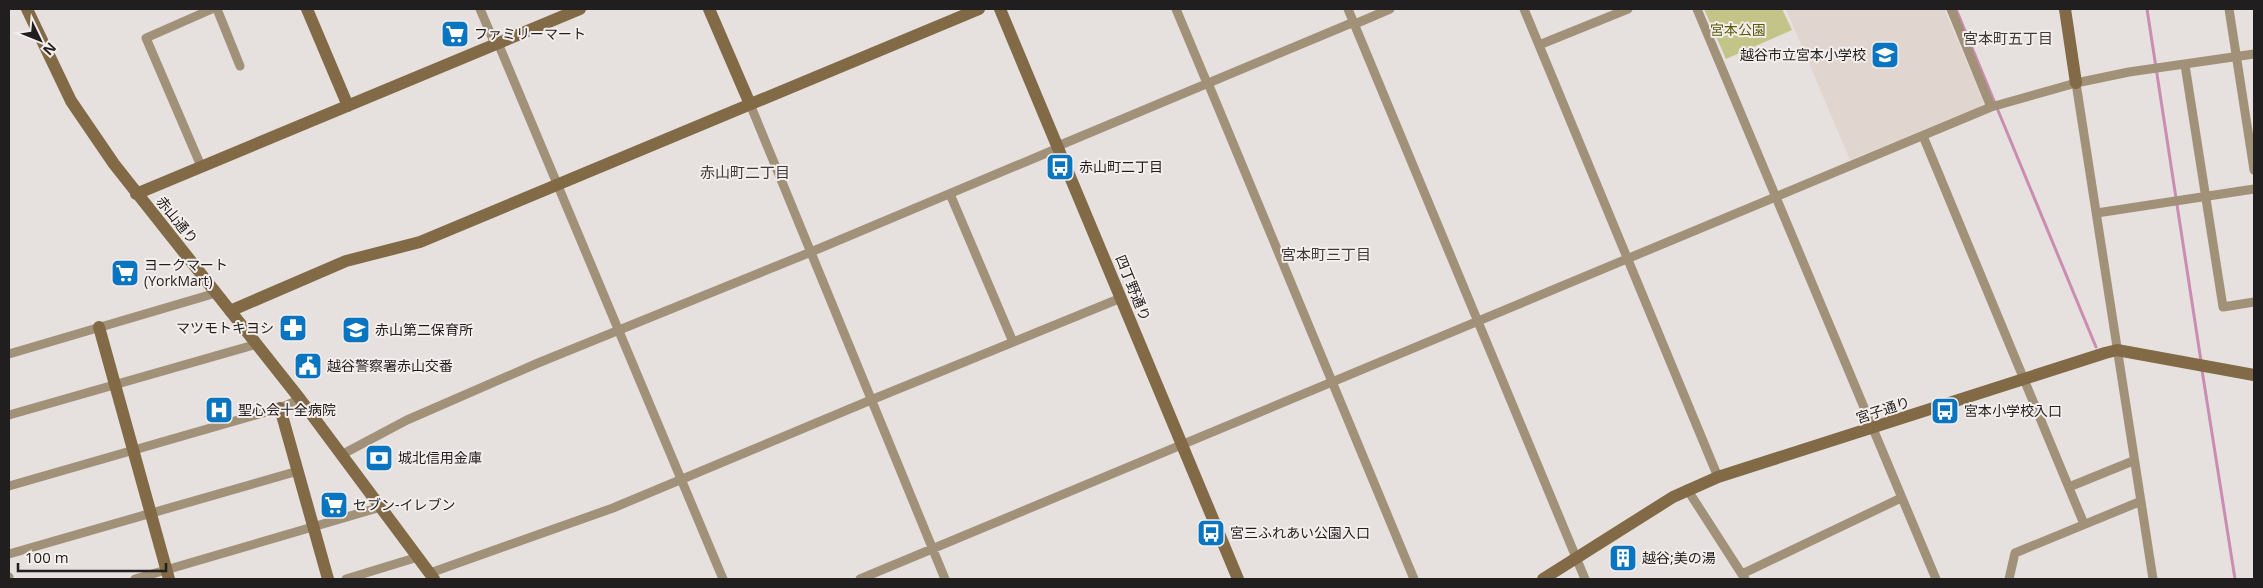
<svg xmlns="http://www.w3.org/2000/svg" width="2263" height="588" font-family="'Open Sans','Noto Sans JP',sans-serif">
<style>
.built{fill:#e1d5cf}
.green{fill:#c2c587}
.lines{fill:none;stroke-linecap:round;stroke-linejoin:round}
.stream{stroke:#ca8cb1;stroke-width:3}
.street{stroke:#a19178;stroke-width:9}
.secondary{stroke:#816a45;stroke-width:12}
.labels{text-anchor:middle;stroke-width:4;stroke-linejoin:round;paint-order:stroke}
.park-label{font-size:14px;fill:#5b5b0a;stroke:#f3eeec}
.poi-label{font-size:14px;fill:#201e1e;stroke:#f3eeec;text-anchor:start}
.street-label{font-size:14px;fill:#201e1e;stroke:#f3eeec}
.neighbourhood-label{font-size:15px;fill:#3f3b3a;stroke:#f3eeec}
</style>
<rect width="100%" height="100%" fill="#e6e1df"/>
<path class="built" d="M1786,9H1944L1984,102L1979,107L1850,160Z"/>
<path class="green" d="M1704,9H1782L1792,30L1726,59Z"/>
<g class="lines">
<path class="stream" d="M1956,9L2096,347
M2147,9L2201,361
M2202,370L2235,579"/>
<path class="street" d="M217,9L240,66
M480,9L495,44
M1176,9L1207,83
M1348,9L1585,579
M1524,9L1718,477
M1697,9L1936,579
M1951,9L1991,107
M2229,9L2254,170
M1355,24L1390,9
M498,43L723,579
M1539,45L1628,9
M2185,65L2223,307L2254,302
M1208,83L1414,579
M2076,83L2153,579
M750,104L945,579
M1923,136L2084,524
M201,166L146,38L212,9
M950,194L1013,342
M2097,213L2254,189
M9,354L216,293
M9,415L257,344
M341,455L407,420L538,363L811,252L1056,149L1058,146L1354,22
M9,486L280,408L300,399
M2069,487L2133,461
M1687,489L1745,579
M9,554L298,471
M430,573L613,508L871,400L1121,298
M1742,574L1901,498
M9,577V579
M135,579L381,507
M346,579L418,557
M860,579L1991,107L2076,83L2129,72L2254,54
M2009,579L2015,553L2139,502"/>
<path class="secondary" d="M27,9L71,101L114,164L300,399L434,579
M307,9L348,106
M709,9L750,104
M1000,9L1238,579
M2065,9L2076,83
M136,194L580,9
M230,311L346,261L420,242L979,9
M99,327L169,579
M280,408L328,579
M1543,579L1673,497L1718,477L2105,353L2117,350L2254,375"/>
</g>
<defs>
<symbol id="supermarket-square" viewBox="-11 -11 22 22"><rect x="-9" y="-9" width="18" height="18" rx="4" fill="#0975c0" stroke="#f3eeec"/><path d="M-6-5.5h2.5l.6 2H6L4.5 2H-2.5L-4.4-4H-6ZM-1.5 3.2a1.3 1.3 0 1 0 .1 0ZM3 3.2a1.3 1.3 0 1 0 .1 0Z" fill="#fff"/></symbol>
<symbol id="school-square" viewBox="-11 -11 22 22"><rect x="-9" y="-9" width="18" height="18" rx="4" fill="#0975c0" stroke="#f3eeec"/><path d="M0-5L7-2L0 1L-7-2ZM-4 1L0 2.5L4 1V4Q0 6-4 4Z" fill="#fff"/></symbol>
<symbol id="bus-square" viewBox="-11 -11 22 22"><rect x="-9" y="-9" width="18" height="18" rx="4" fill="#0975c0" stroke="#f3eeec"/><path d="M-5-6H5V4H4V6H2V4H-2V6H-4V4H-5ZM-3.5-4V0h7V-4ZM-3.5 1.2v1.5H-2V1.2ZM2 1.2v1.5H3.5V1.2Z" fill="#fff"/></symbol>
<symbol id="pharmacy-square" viewBox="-11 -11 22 22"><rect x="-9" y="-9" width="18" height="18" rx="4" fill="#0975c0" stroke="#f3eeec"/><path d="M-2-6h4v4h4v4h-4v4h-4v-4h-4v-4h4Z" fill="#fff"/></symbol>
<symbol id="civic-square" viewBox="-11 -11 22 22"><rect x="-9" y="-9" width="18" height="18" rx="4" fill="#0975c0" stroke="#f3eeec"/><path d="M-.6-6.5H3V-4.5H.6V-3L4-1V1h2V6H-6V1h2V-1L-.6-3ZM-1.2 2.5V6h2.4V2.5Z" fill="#fff"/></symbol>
<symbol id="hospital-square" viewBox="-11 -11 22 22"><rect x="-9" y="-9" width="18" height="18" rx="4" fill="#0975c0" stroke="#f3eeec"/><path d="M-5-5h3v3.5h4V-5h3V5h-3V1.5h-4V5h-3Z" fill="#fff"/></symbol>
<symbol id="bank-square" viewBox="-11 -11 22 22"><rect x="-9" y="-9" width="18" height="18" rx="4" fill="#0975c0" stroke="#f3eeec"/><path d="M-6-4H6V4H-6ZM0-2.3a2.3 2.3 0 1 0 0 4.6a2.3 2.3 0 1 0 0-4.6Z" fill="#fff"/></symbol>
<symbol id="building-square" viewBox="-11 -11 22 22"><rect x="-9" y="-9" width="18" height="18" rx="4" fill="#0975c0" stroke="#f3eeec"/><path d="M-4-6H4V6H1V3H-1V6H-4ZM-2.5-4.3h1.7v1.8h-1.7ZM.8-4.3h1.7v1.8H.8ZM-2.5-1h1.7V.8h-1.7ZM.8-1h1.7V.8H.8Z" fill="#fff"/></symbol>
</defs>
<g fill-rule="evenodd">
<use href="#supermarket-square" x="439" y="18" width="32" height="32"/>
<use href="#school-square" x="1869" y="39" width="32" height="32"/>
<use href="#bus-square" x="1044" y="151" width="32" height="32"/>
<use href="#supermarket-square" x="109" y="257" width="32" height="32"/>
<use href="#pharmacy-square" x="277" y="312" width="32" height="32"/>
<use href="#school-square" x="340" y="314" width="32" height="32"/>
<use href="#civic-square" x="292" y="350" width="32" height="32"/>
<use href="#hospital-square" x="203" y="394" width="32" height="32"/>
<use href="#bus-square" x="1929" y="395" width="32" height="32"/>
<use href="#bank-square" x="363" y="442" width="32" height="32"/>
<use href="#supermarket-square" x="318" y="489" width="32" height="32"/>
<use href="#bus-square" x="1195" y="517" width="32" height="32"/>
<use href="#building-square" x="1607" y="542" width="32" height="32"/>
</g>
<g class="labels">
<g class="park-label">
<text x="1738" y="35">宮本公園</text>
</g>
<g class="poi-label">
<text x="474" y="39">ファミリーマート</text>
<text x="1866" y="60" text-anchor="end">越谷市立宮本小学校</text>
<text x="1079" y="172">赤山町二丁目</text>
<text x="144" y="270">ヨークマート<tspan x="144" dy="16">(YorkMart)</tspan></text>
<text x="274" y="333" text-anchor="end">マツモトキヨシ</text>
<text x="375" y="335">赤山第二保育所</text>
<text x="327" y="371">越谷警察署赤山交番</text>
<text x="238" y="415">聖心会十全病院</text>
<text x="1964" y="416">宮本小学校入口</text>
<text x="398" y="463">城北信用金庫</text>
<text x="353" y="510">セブン-イレブン</text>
<text x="1230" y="538">宮三ふれあい公園入口</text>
<text x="1642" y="563">越谷;美の湯</text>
</g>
<g class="street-label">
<text transform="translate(177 220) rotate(51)" y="5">赤山通り</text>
<text transform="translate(1133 288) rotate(68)" y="5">四丁野通り</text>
<text transform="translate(1883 410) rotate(-18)" y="5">宮子通り</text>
</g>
<g class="neighbourhood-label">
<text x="2008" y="44">宮本町五丁目</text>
<text x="745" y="178">赤山町二丁目</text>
<text x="1326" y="260">宮本町三丁目</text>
</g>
</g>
<rect width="2263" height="588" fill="none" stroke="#201e1e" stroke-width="20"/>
<g transform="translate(40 40) rotate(133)" stroke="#f3eeec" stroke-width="4" paint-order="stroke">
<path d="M0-4L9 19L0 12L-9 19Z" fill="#201e1e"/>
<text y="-8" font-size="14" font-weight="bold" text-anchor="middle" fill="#201e1e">N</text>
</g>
<path d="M18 563v8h148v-8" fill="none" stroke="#201e1e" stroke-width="2.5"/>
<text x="25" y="563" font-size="15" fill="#201e1e" stroke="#f3eeec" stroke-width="4" paint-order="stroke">100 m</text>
</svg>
